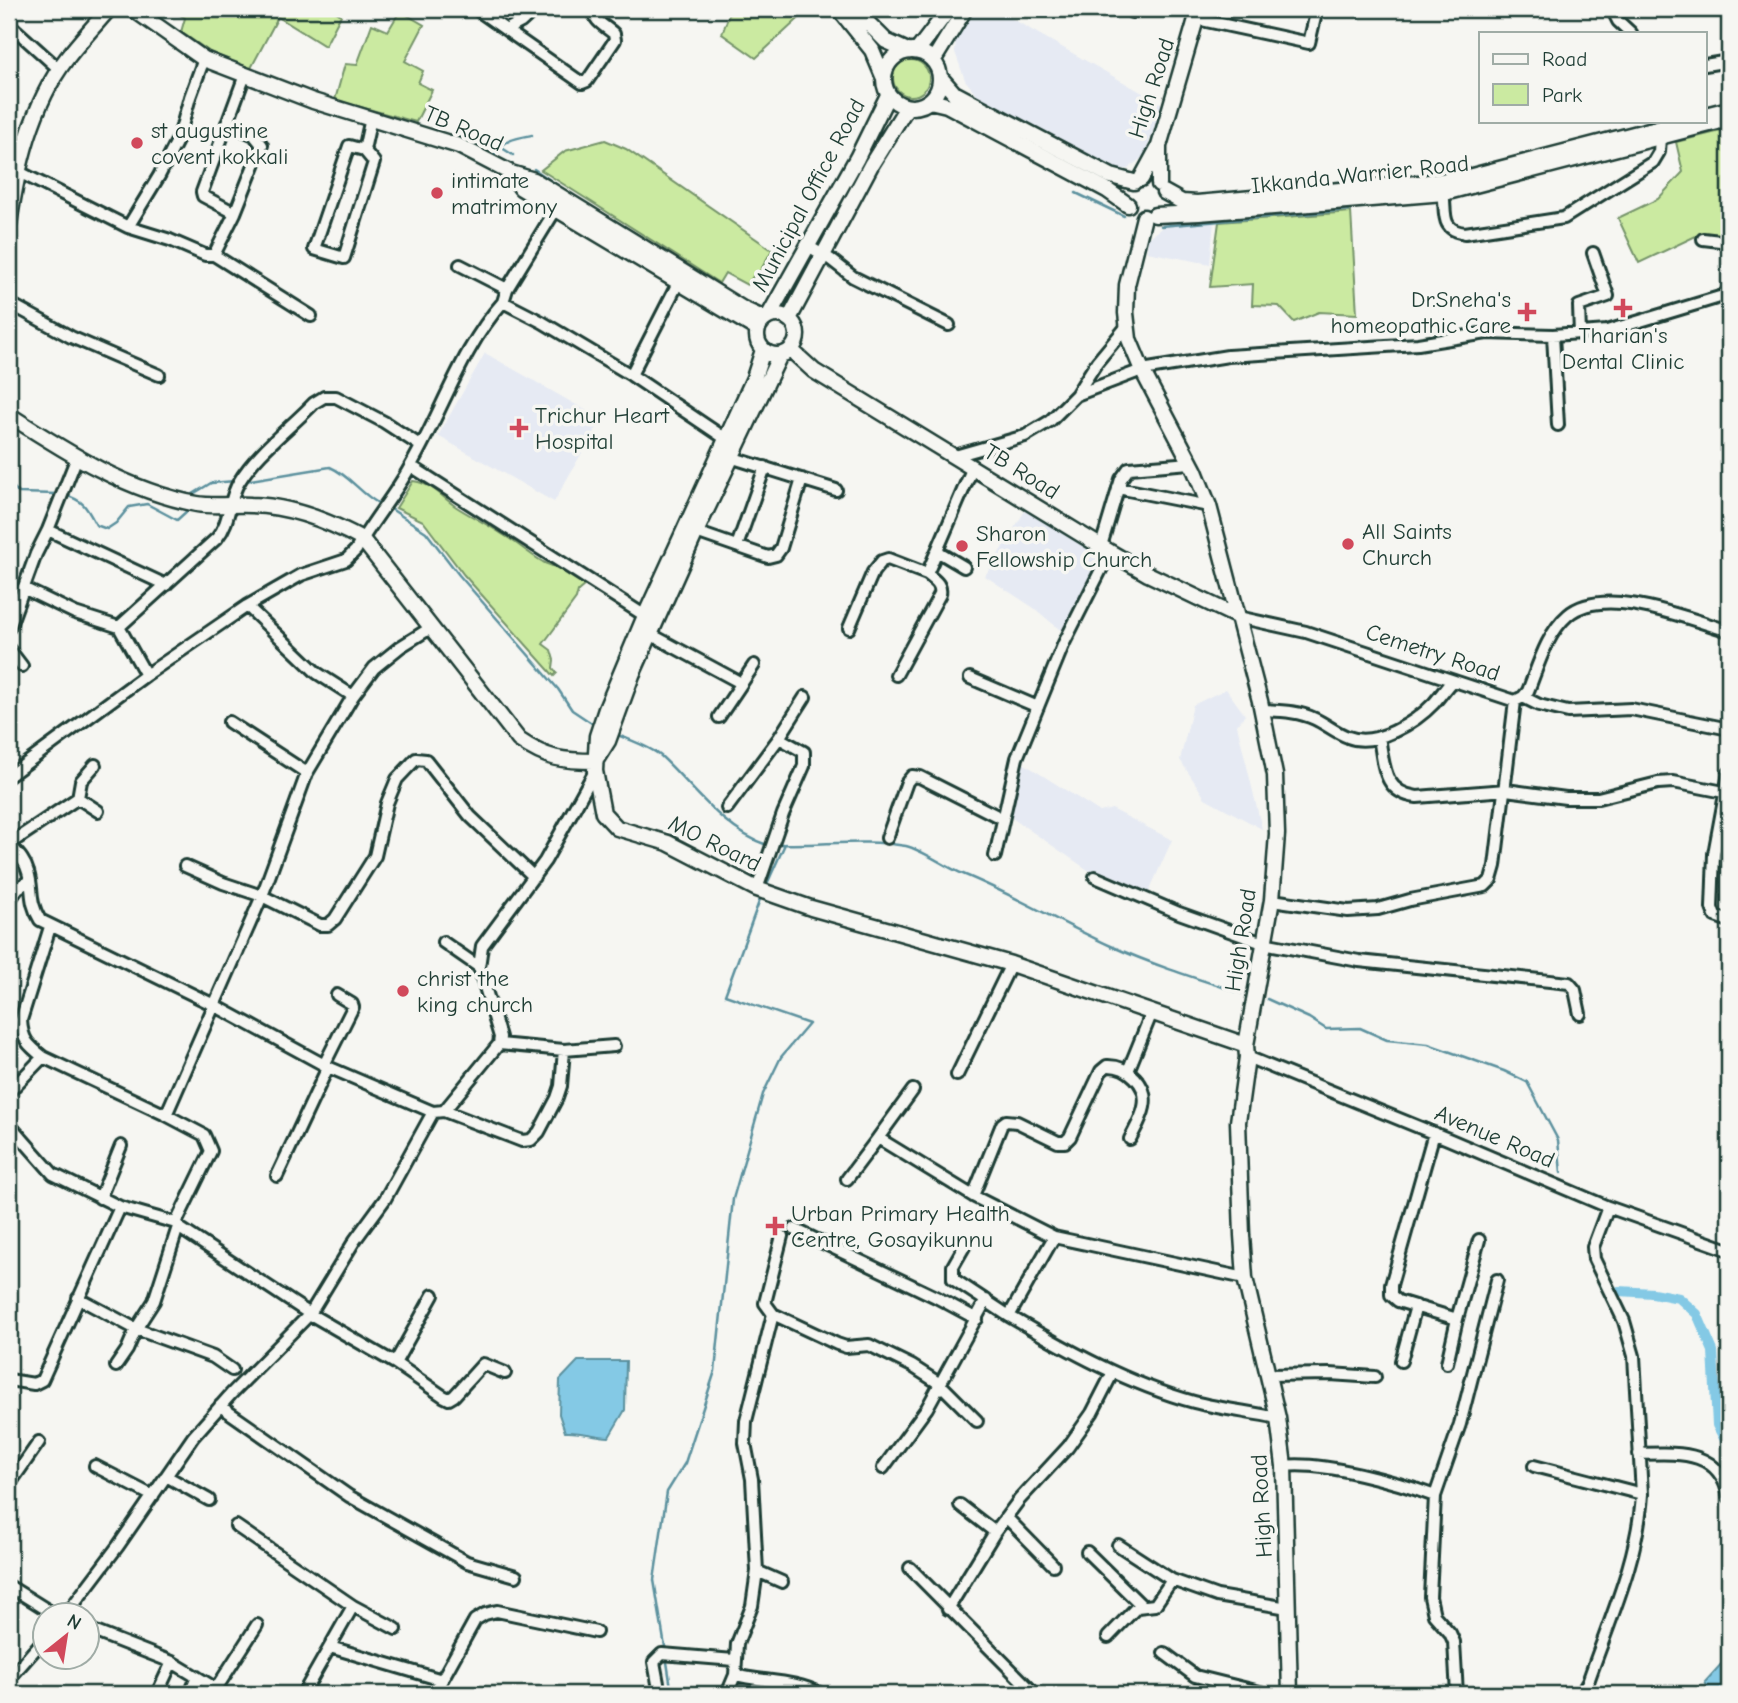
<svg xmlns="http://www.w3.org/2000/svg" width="1738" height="1703" font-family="'Comic Neue',sans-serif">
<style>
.built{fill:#e6eaf3}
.green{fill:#cbeaa1;stroke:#75946a;stroke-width:2}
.water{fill:#84c9e5;stroke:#5c919e;stroke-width:2}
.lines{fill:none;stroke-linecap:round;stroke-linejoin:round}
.stream{stroke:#5c919e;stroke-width:2.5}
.canal{stroke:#84c9e5;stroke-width:10}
.minor-casing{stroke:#1f3d34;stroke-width:16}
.major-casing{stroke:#1f3d34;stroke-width:19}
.minor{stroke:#f6f6f2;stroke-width:10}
.major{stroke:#f6f6f2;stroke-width:14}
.poi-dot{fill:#d1495b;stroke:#f6f6f2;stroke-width:2.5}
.labels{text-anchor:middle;stroke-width:7;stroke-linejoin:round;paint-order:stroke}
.street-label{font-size:23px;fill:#1f3d34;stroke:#f6f6f2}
.poi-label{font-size:23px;fill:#1f3d34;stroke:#f6f6f2;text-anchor:start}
</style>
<rect width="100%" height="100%" fill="#f6f6f2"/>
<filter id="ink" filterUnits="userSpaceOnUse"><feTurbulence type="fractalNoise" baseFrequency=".0143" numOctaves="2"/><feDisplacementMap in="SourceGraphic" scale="14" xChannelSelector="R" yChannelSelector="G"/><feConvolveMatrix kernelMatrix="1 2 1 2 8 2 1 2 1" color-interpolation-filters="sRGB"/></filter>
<g filter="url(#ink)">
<path class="built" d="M975,9H995L1162,104L1145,155L1128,169H1113L977,95L965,80L955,52L956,39Z
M1214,221L1210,264L1147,252L1148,238L1168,223Z
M485,353L601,419L554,502L438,436Z
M1026,509L1100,552L1065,634L1034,608L985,576Z
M1226,689L1245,715L1237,725L1262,829L1205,798L1180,760L1193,705Z
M1023,763L1100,812L1112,809L1172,840L1147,896L1091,872L1009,816Z"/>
<path class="green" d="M170,9H332L341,15L325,46L278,17L250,70L210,52L181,32L185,18Z
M731,9H809L756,58L722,34Z
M400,11L424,25L405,61L423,71L418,83L432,90L416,122L335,100L345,64L357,65L372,24L388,31Z
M893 78a18 18 0 1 1 36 0a18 18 0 1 1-36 0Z
M1729,129V235L1700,234L1639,263L1618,218L1658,199L1683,172L1676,142Z
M605,140L626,149L772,250L759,273L756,272L747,285L725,273L719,283L541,170L565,151Z
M1351,212L1357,314L1319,312L1294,322L1279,306L1252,305L1253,284L1210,287L1219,222Z
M413,481C431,483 441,496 455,506C470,516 487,524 502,534C516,542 529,554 543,562C558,570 575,569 585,585L578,591L576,599L543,644L551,650L554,660L553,668L557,673L554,676L464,575L423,521L396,508Z"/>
<path class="water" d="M578,1361H626L625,1410L609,1437C593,1436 581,1431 565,1432L559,1414L560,1380Z
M1723,1662H1729V1694H1711L1705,1682Z"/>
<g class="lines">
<path class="stream" d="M499,146L513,155
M494,155C502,140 516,138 532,135
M534,169L566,191
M1076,193L1124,216
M1161,226L1350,210
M245,481L330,467C349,475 360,493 378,503
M9,483L19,493L57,494
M193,494L211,483L235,481
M64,495C84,500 87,508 96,525L107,529L116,523L129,507L147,504L177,520L188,510
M391,509L426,532L459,575L558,689L572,710L593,724
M618,735C632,741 651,747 662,757C694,787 724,831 767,845
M778,844C821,846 863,838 906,846C923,850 945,867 963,874C1014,895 1061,923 1111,946C1153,965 1198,979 1241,993
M767,884L785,844
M1267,999L1309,1018L1326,1029L1360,1028L1387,1040L1428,1044L1504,1071L1527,1082L1558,1140L1561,1173
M665,1647L654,1580L667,1492L685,1463L715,1371L733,1199L763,1094L781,1057L809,1024L725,995L760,899
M667,1662L672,1694"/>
<path class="canal" d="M1619,1291L1653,1293L1679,1298L1697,1314L1713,1351L1717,1425L1729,1447"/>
<defs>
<path id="minor" d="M476,9L582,83L587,81L615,40L614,34C606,26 593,22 594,9
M1130,9L1132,12
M1612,9L1618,21L1631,33
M1197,19L1309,43L1317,9
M9,24L59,69
M506,30L521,22L535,9
M1705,65L1729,61
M364,150L349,146L314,249L344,258L374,162L364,150L371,118
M19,172L128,227L170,240L205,255H214L235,213L262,145L254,135L227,123
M1442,187C1448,208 1437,230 1465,233L1564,218L1653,162L1659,152L1660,138
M235,213L203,196L202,192L245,75
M128,227L159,176L179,137L190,97L204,59
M1703,239L1729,242
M808,246L830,259L853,277L949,325
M214,255L311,316
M460,265L507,289
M503,302L507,289L556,209
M9,303L71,337L159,375
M1580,334L1579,306L1608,296L1593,253
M1553,335L1558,425
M631,375L678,283
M1076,395L1142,370L1228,356L1418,344L1487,333L1553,335L1607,331L1723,296L1729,290
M955,456L1025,436L1050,421L1076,395L1097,362L1127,326
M730,457L836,490
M411,466L650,619
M1118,488L1209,506
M48,530L77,457
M696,532L768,557L776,555L781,548L802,479
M737,546L765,467
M1101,546L1121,479L1129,468L1190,463
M937,551L964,567
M23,588L75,613L119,627L146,675
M247,606L317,673L353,696
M1238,617L1306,632L1515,701L1523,697L1528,691C1538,666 1547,633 1568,615C1604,584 1689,619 1729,631
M119,627L217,538C231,521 228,500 239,482C256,453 290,428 314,403L324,397H336L384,422L421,446
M9,628L36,554L48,530L166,585
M849,628L873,572L882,561L888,559L927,574
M650,634L741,683
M9,649L22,666
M896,675L940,594C942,584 934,580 927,574L973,467
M970,678L1038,707
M1523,697L1539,705L1568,712L1631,709L1729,729
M1262,710C1280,711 1298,711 1315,719C1326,724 1336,733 1348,737C1375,748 1416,722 1434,703C1440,696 1445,689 1451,682
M719,717L754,665
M229,722L307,773
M1379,737C1384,765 1383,793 1417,797L1506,790L1566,798H1598L1658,783L1673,782L1724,792
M779,738L805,697
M1729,773L1714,854L1712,908L1715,916L1729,921
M9,776L146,675L247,606L301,575L346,560L356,550C372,521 395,495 411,465C442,412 461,349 503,302L542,322L631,375L726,439
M78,798L81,781L95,765
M727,808L779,738L804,752V766L783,814L757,889
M98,811L78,798L9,844C17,853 25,860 28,872C34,891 28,900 40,920L214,1005L328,1067L433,1112L444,1111L499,1044L500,1037L479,967L482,946L545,861L595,771
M887,838L907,782L912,776L920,777L1003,819
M995,856L1017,758L1064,643L1110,552
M185,866L223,883L262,896L320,925H328L335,919L375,856L387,803L397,779L416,759L426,760L470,816L534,877
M1095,877L1179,913L1263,943L1359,961L1569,983L1575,990L1580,1014
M1272,900L1348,911L1378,909L1410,900L1485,886L1491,880L1495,866L1515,701
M9,901L18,888L29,881
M443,942L479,967
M499,1044L564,1050L614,1046
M43,1057L166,1115L204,1135L211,1151L176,1223L178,1227L310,1314L395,1363L443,1396L449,1399L454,1396L483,1364L505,1373
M1247,1057L1448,1139L1608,1207L1729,1250
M324,1065L353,1007L352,1004L337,995
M1128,1071L1152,1012
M957,1075L1011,964
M9,1092L43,1057C28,1045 22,1040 21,1020L50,927
M444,1111L522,1141L531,1140L539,1132L557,1098L561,1086L564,1050
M166,1115L262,896L307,773L353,696L374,668L400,647L432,627
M9,1124L53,1174L120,1207
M1434,1133L1391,1285V1295L1398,1301L1457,1319L1479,1240
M878,1138L913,1090
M277,1176L328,1067
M847,1179L878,1138L973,1196
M100,1198L121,1146
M794,1229L936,1297L977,1319
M782,1236L765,1303L773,1314L837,1344L846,1347L869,1345L912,1366L940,1384L977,1421
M1054,1237L973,1196L1002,1124L1006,1121L1017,1122L1058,1142H1065L1070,1137L1101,1071L1107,1066C1128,1065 1149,1085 1144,1107C1142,1118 1135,1129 1130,1139
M965,1245L953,1266V1279L1009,1316
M1245,1278L1054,1237L1009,1316C1067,1350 1128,1384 1194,1402C1221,1409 1250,1412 1278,1418
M78,1298L136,1329L154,1301L178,1227
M773,1314L746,1421L745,1443L752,1479L757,1571L752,1606L737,1644L735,1675C763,1682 795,1680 821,1694
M1401,1361L1416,1306
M395,1363L433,1295
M1447,1363L1457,1319
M116,1366L127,1350L136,1329L213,1357L232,1370
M1268,1375L1330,1374L1375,1377
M9,1380L34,1384L42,1380L120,1207L176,1223
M220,1406L349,1496L467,1562L516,1576
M1639,1454C1678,1453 1720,1449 1729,1497
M95,1466L153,1496
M1284,1466C1323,1461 1397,1482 1435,1496L1460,1424L1497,1280
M1534,1466L1642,1494
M883,1468L927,1408L986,1300
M166,1476L209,1500
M9,1485L39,1442
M1435,1496L1430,1597L1434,1615L1450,1633L1454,1642L1457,1694
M960,1505L995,1532L1019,1500L1068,1447L1092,1413L1113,1372
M1007,1518L1053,1565
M236,1526L353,1606
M1118,1545L1172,1580
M1087,1552L1141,1605
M910,1568L1035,1694
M757,1571L782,1582
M9,1586L57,1616
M948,1609L995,1532
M65,1616L118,1546L193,1437L231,1394L310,1314L355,1240L385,1199L433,1112
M88,1629L172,1662L225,1694
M1108,1637L1137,1607L1155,1605L1172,1580L1217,1596L1288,1608
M330,1647L442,1680
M1164,1653L1195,1676L1268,1694
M9,1679L46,1637
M216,1689L257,1625
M157,1694L172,1662
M190,1694L197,1677
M303,1694L353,1606L396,1629
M434,1694L475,1620L485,1614L497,1611L596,1632
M660,1694L654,1662L662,1654L734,1660
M727,1694L735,1675
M1581,1694L1588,1682C1609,1621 1638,1560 1642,1494L1634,1356L1624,1321L1594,1259L1593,1247L1608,1207"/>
<path id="major" d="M133,9L204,59L313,101L459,146L511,173L534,180L743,309L765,319
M839,9L872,50L883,76
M854,9L886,41L908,51
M884 79a28 28 0 1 1 56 0a28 28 0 1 1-56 0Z
M917,51L949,9
M933,61L965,9
M940,77L954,93L1111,176L1134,182
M930,101L947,105L1107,190L1128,205
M1705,115L1729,109
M511,173L521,188L757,329
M1141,179L1159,146L1199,9
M1159,184V147
M1164,192L1182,202L1197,203L1440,181L1468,177L1684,121
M1155,215L1199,213L1444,193L1729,119
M1144,217L1127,285L1126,313L1129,339L1142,370L1195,471L1209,506L1260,701L1275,775L1277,834L1272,900L1246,1045L1247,1057L1238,1122L1242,1235L1245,1278L1278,1418L1284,1466L1290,1694
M9,225C17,168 31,105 67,58C80,41 95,25 109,9
M757 335a20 20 0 1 1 40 0a20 20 0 1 1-40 0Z
M768,317L857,158L888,95
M789,319L871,165L907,107
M763,350L754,378L645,616L606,709L597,736L595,771L603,813L617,828L668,843L757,889L811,908L1011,964L1246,1045
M791,350L814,371L1110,552L1148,574L1238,617
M9,415C68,453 127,491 197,504C214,507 233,504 251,505C291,506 327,520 362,539L519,740C547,759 562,761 596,761
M596,760L608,741L632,675L696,532L780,355"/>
</defs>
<use href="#minor" class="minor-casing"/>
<use href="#major" class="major-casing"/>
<use href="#minor" class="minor"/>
<use href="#major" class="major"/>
</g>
</g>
<g class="poi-dot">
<circle cx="137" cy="143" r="7"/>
<circle cx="437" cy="193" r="7"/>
<path d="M1619.5 297.5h7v7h7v7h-7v7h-7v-7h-7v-7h7z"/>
<path d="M1523.5 301.5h7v7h7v7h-7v7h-7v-7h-7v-7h7z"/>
<path d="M515.5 417.5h7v7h7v7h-7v7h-7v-7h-7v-7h7z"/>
<circle cx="1348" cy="544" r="7"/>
<circle cx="962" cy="546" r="7"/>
<circle cx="403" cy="991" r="7"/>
<path d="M771.5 1215.5h7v7h7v7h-7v7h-7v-7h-7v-7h7z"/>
</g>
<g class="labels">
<g class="street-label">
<text transform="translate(1151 88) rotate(-72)" y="8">High Road</text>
<text transform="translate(464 128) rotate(23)" y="8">TB Road</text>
<text transform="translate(1360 174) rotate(-6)" y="8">Ikkanda Warrier Road</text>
<text transform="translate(808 195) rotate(-62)" y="8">Municipal Office Road</text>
<text transform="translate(1022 471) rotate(32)" y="8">TB Road</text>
<text transform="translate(1433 652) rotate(18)" y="8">Cemetry Road</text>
<text transform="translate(715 843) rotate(26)" y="8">MO Roard</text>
<text transform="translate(1240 940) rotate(-81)" y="8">High Road</text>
<text transform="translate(1495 1136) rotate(23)" y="8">Avenue Road</text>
<text transform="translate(1261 1506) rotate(-93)" y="8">High Road</text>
</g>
<g class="poi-label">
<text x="151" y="138">st augustine<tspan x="151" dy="26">covent kokkali</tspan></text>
<text x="451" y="188">intimate<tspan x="451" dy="26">matrimony</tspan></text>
<text x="1511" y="307" text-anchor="end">Dr.Sneha's<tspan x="1511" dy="26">homeopathic Care</tspan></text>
<text x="1623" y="343" text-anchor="middle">Tharian's<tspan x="1623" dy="26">Dental Clinic</tspan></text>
<text x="535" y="423">Trichur Heart<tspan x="535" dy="26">Hospital</tspan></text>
<text x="1362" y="539">All Saints<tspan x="1362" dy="26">Church</tspan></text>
<text x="976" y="541">Sharon<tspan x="976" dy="26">Fellowship Church</tspan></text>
<text x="417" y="986">christ the<tspan x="417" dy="26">king church</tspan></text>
<text x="791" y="1221">Urban Primary Health<tspan x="791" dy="26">Centre, Gosayikunnu</tspan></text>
</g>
</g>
<rect width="1738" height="1703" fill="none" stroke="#f6f6f2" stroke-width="35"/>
<rect x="18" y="18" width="1703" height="1668" fill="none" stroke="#1f3d34" stroke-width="2.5" filter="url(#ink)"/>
<rect x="1479" y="32" width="228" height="91" fill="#f6f6f2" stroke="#a0aca6" stroke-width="2"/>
<rect x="1493" y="54" width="35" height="10" fill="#f6f6f2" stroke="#a0aca6" stroke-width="2"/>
<text x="1542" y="66" font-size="21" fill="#1f3d34">Road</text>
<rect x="1493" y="84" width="35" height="21" fill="#cbeaa1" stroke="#a0aca6" stroke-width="2"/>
<text x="1542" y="102" font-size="21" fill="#1f3d34">Park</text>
<g transform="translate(66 1636) rotate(30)"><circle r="33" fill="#f6f6f2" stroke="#a0aca6" stroke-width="2"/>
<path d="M0-5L12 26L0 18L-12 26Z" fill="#d1495b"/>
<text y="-10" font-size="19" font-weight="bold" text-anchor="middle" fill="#1f3d34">N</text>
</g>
</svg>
